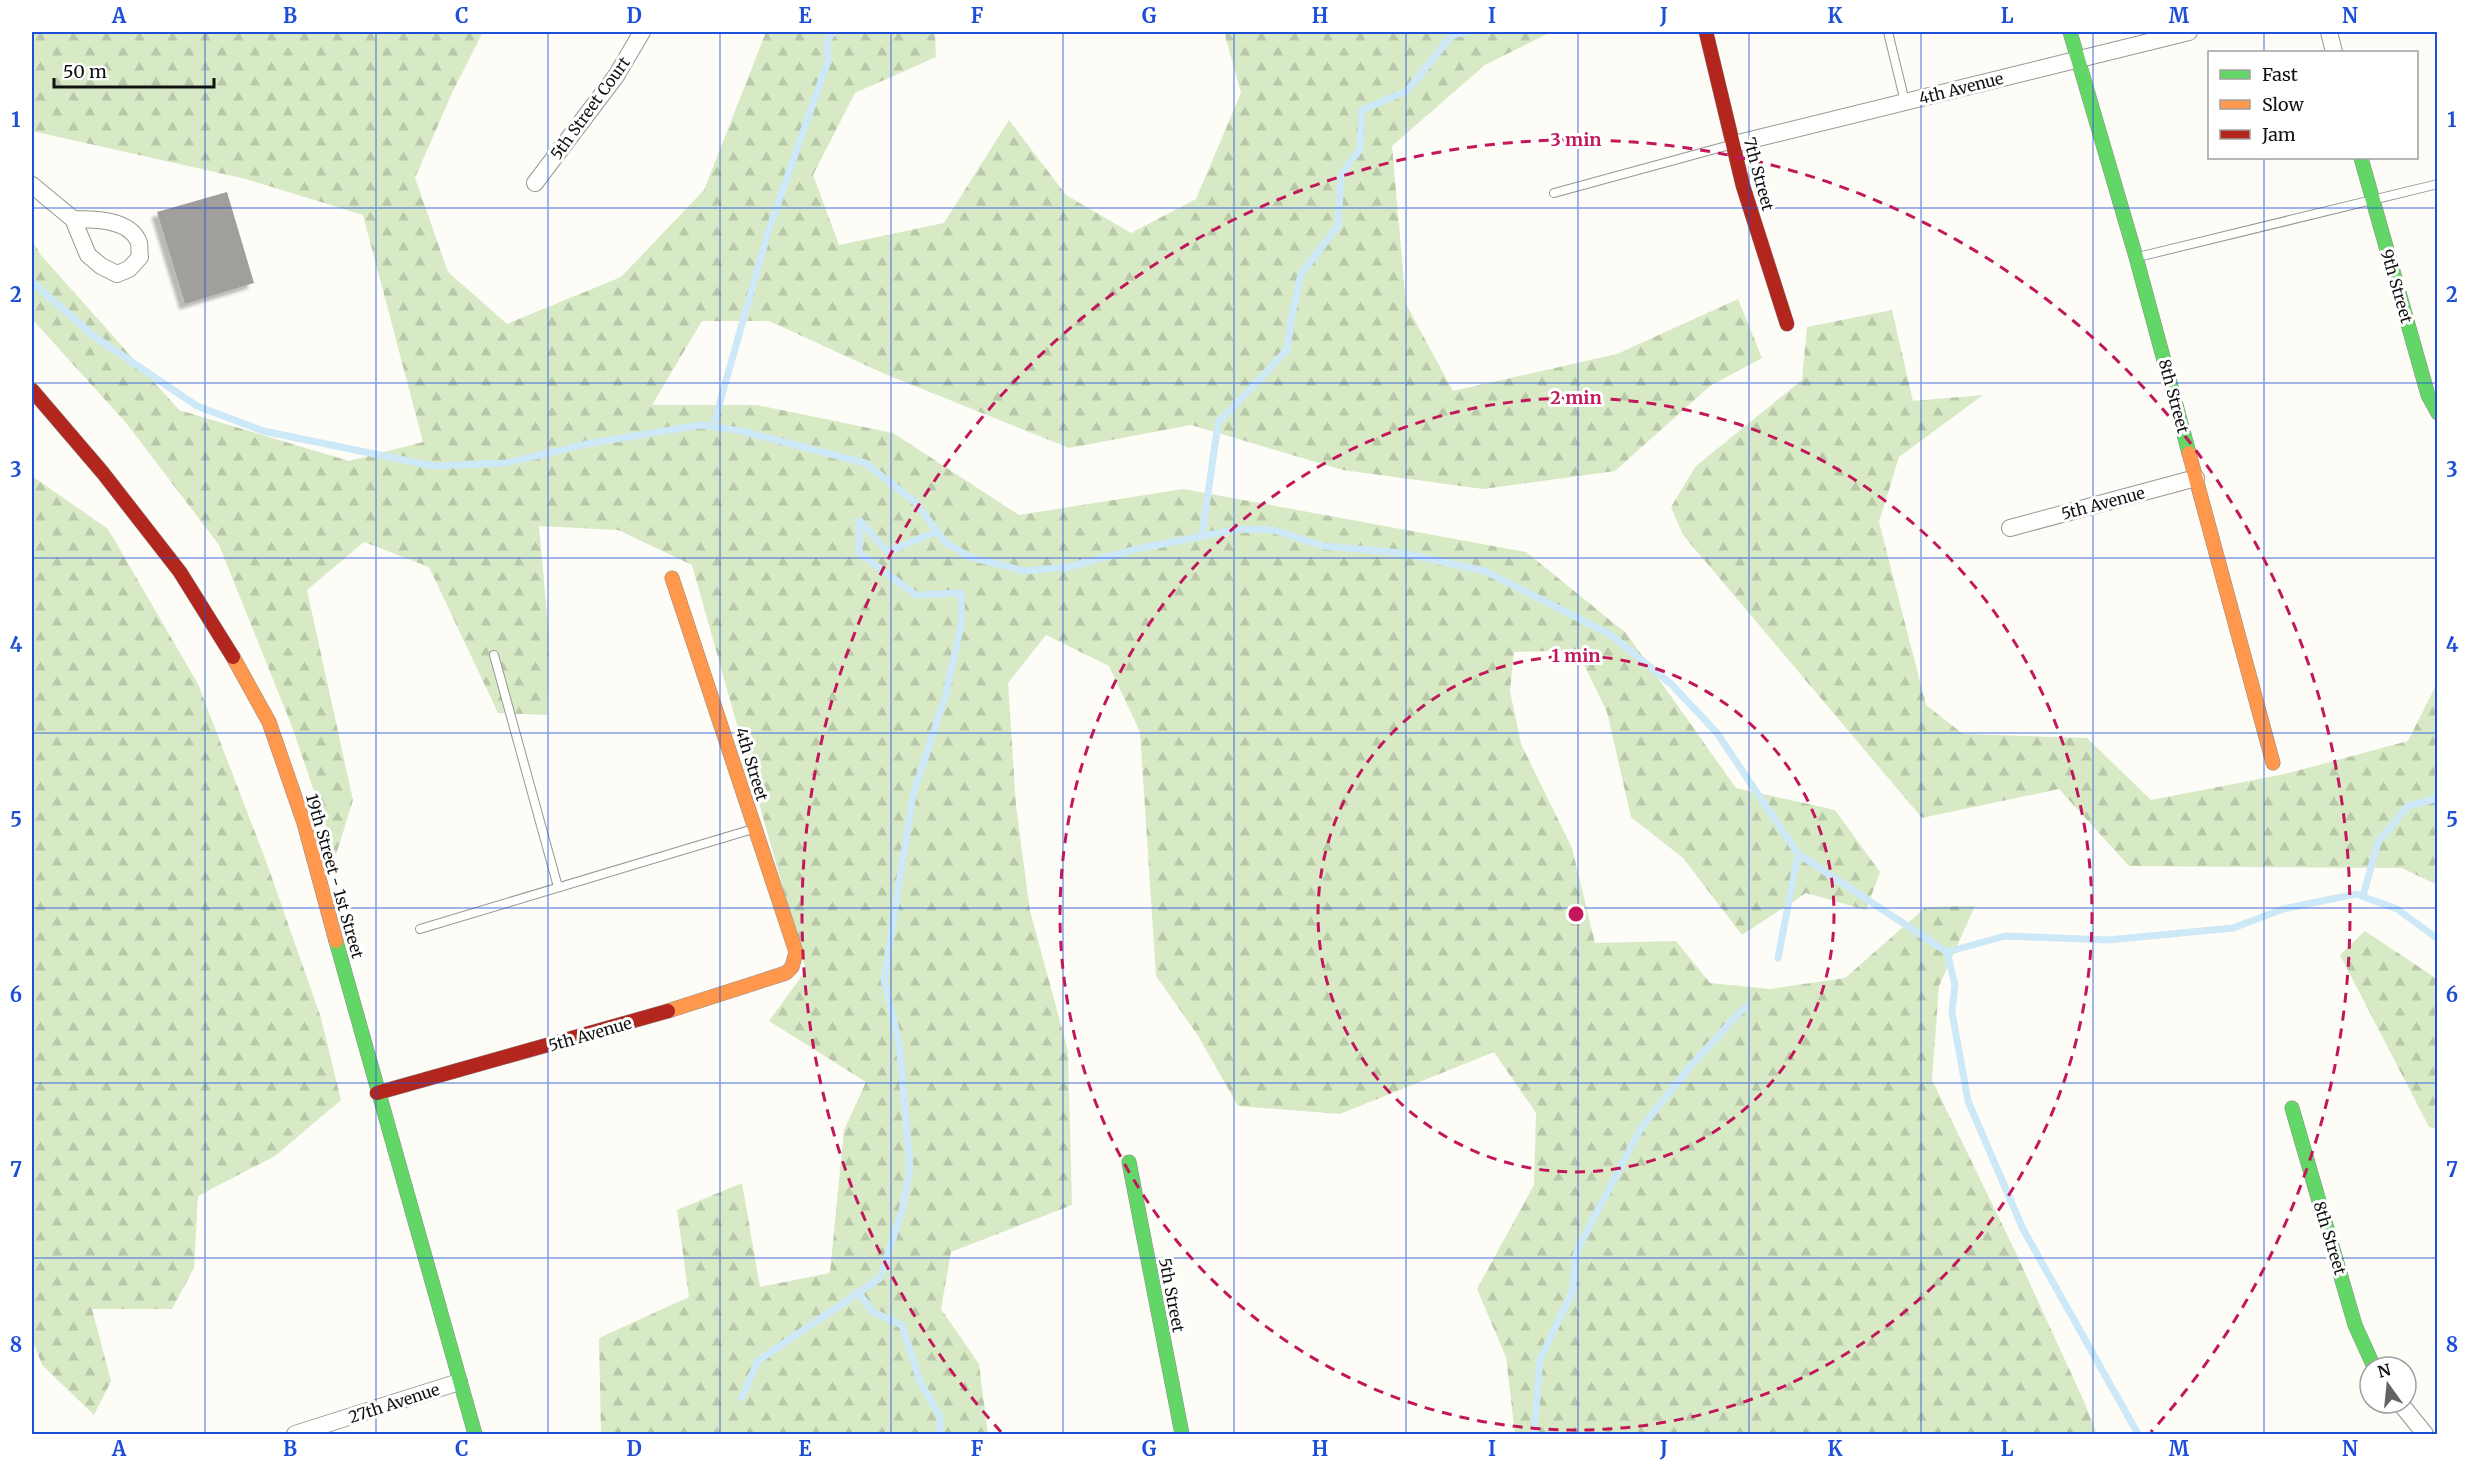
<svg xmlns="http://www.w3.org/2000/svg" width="2469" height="1466" font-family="Merriweather,serif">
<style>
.forest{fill:url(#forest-firs)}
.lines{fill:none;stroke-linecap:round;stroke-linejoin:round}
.stream{stroke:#cde8f7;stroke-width:7}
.building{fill:#a19f9c;filter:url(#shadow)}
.lane-casing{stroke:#979795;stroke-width:10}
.street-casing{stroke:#979795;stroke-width:18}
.fast-casing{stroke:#8e8d8b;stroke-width:15}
.slow-casing{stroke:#8e8d8b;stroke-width:15}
.jam-casing{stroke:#8e8d8b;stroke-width:15}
.lane{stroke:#fffffe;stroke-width:8}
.street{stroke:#fffffe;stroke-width:16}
.fast{stroke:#63d668;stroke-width:14}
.slow{stroke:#ff974d;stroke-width:14}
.jam{stroke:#b3261e;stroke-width:14}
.grid{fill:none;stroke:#1d4ed8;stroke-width:1.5;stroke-opacity:0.55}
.ring{fill:none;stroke:#c2185b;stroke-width:3;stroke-dasharray:10 8}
.labels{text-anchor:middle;stroke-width:6;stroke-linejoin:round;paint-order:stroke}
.street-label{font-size:16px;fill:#111;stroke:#fff}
.centre{fill:#c2185b;stroke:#fff;stroke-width:3}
.ring-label{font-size:18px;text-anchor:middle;font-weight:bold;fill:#c2185b;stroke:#fff;stroke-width:6;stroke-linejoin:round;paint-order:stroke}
.neatline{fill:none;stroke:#1d4ed8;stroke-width:2}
.grid-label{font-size:20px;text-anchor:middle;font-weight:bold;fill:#1d4ed8}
</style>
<defs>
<pattern id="forest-firs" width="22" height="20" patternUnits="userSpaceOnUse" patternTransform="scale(1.5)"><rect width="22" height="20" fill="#d8eac5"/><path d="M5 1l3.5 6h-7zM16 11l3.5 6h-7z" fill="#b8c8a8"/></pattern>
<filter id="shadow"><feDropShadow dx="-5.5" dy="5.5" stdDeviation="1.5" flood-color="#0004"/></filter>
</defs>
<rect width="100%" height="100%" fill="#fdfcf7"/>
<path class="forest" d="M32,32H483L452,93L415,178L448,272L507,324L621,277L704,190L766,32H935L936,57L855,93L813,175L839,245L944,223L1009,120L1066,195L1131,233L1196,199L1241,93L1224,32H1551L1485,65L1392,146L1406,304L1453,391L1617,354L1738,299L1762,358L1710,386L1615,471L1483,489L1343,470L1191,425L1069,448L885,374L769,321H702L652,405H757L893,433L1019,515L1183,489L1526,552L1626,633L1736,788L1835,810L1880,872L1866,910L1806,893L1742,935L1683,858L1631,817L1607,712L1577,650L1514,652L1510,691L1521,744L1572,848L1595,943L1676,941L1710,983L1770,989L1845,978L1926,907L1975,906L1939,986L1932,1080L2014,1249L2083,1399L2097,1434H1515L1506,1357L1477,1289L1534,1185L1536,1113L1494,1052L1340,1114L1238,1106L1197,1034L1156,976L1140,732L1109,666L1046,635L1008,683L1016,806L1030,911L1068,1051L1072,1205L951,1252L941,1309L979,1364L988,1434H601L599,1338L689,1297L677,1210L742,1183L760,1287L830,1273L844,1130L866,1082L769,1021L806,970L692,565L618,530L539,526L549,636L547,715L498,713L429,567L364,542L307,590L353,800L336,855L291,724L219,545L127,424L32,319V240L40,254L179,410L349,461L423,442L363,215L246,179L32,131Z
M1892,310L1913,401L1983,395L1899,457L1879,522L1926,705L1963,734L2087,738L2151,800L2285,774L2408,741L2437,683V885L2402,868L2129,866L2059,789L1922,818L1683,535L1671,507L1696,466L1802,380L1807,327Z
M32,476L108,529L198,684L266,861L321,1018L341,1100L275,1156L198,1196L194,1268L172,1309H92L111,1381L94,1415L42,1365L32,1339Z
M2365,931L2437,979V1128L2429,1127L2340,955Z"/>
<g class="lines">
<path class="stream" d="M32,282L95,337L197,406L263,431L433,466L506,463L591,443L701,425L741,431L865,463L915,502L946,543L970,557L1024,571L1068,567L1137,549L1239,529L1274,530L1323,546L1402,553L1485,571L1611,635L1671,684L1717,733L1798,854L1947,952L1955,985L1952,1012L1968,1101L2023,1229L2138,1434
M713,427L768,232L828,61L827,41L833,32
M1202,536L1218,423L1287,350L1291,320L1301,274L1338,226L1341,175L1360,149L1362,110L1407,91L1452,35L1467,32
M2363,896L2378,842L2408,806L2438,798
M1947,952L2005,936L2108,940L2233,928L2283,909L2356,894L2397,909L2438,939
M1778,958L1798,854
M858,1292L873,1312L902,1325L920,1382L940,1416V1434
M742,1397L758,1361L880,1278L902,1211L910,1167L899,1042L884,980L913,795L945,697L962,621L961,593L916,595L859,553V520L888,552L937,531
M1534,1432L1540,1359L1572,1293L1577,1250L1641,1128L1693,1063L1745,1007"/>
</g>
<path class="building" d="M227,192L254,283L185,304L157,212Z"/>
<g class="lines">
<defs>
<path id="lane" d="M1888,32L1905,102
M1554,193L1730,145
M2138,257L2438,184
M494,655L558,887
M420,929L753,829"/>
<path id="street" d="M2329,32L2334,52
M1734,144L2189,32
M535,183L616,76L642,32
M32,185L73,219L88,255L101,266L117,274L129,269L140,257C139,253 140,247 139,243C131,219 93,219 73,219
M2010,528L2196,478
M2400,1403L2425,1434
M295,1434L459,1382"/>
<path id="fast" d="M2070,32L2136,257L2189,453
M2361,158L2428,395L2438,413
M336,941L475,1434
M2292,1108L2355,1325L2374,1367
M1129,1162L1182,1434"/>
<path id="slow" d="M2189,453L2273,763
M233,657L269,722L304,823L336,941
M668,1011L786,973L792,967L796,952L672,578"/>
<path id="jam" d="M1706,32L1743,186L1787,324
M32,390L103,473L180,572L233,657
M377,1093L668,1011"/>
</defs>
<use href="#lane" class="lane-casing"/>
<use href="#street" class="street-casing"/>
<use href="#fast" class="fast-casing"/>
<use href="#slow" class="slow-casing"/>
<use href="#jam" class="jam-casing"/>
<use href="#lane" class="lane"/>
<use href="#street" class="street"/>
<use href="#fast" class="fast"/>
<use href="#slow" class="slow"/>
<use href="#jam" class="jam"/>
</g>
<path class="grid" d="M205,32V1434M376,32V1434M548,32V1434M720,32V1434M891,32V1434M1063,32V1434M1234,32V1434M1406,32V1434M1578,32V1434M1749,32V1434M1921,32V1434M2093,32V1434M2264,32V52M2264,158V1434M32,208H2438M32,383H2438M32,558H2438M32,733H2438M32,908H2438M32,1083H2438M32,1258H2438"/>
<g class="ring">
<circle cx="1576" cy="914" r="258"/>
<circle cx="1576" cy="914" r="516"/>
<path d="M1001 1432A774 774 0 1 1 2151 1432"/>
</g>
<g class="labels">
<g class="street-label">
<text transform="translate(1961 88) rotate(-14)" y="6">4th Avenue</text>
<text transform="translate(590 108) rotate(-54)" y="6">5th Street Court</text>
<text transform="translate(1759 174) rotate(75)" y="6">7th Street</text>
<text transform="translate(2397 286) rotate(74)" y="6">9th Street</text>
<text transform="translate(2174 396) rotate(75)" y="6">8th Street</text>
<text transform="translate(2103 503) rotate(-15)" y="6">5th Avenue</text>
<text transform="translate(752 764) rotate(73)" y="6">4th Street</text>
<text transform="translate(335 876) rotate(74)" y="6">19th Street - 1st Street</text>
<text transform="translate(590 1034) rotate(-16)" y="6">5th Avenue</text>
<text transform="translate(2330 1238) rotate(73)" y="6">8th Street</text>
<text transform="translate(1172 1295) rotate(79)" y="6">5th Street</text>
<text transform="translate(394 1403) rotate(-18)" y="6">27th Avenue</text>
</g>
</g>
<circle cx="1576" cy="914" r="9" class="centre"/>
<g class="ring-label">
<text x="1576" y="146">3 min</text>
<text x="1576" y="404">2 min</text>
<text x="1576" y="662">1 min</text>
</g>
<rect width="2469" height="1466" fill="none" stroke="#ffffff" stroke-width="66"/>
<rect x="2208" y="51" width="210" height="108" fill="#ffffff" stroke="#a0a0a0" stroke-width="1.5"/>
<rect x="2220" y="70" width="30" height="9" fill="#63d668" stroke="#a0a0a0" stroke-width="1.5"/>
<text x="2262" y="81" font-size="18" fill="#111111">Fast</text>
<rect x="2220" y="100" width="30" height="9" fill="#ff974d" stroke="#a0a0a0" stroke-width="1.5"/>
<text x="2262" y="111" font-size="18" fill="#111111">Slow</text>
<rect x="2220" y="130" width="30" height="9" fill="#b3261e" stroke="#a0a0a0" stroke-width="1.5"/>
<text x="2262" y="141" font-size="18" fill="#111111">Jam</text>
<g transform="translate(2388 1385) rotate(345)"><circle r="28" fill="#ffffff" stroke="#a0a0a0" stroke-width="1.5"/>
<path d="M0-4.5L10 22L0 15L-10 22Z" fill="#646362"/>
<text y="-9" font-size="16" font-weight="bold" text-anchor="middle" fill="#111111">N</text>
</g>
<path d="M54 78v9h160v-9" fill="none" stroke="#111111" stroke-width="3"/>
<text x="63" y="78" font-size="18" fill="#111111" stroke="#ffffff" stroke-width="4.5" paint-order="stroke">50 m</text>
<rect x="33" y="33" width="2403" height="1400" class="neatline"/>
<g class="grid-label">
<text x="119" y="23">A</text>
<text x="290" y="23">B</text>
<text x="462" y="23">C</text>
<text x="634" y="23">D</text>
<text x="805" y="23">E</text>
<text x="977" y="23">F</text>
<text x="1149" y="23">G</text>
<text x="1320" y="23">H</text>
<text x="1492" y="23">I</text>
<text x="1664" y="23">J</text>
<text x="1835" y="23">K</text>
<text x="2007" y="23">L</text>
<text x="2179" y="23">M</text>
<text x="2350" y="23">N</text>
<text x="16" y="127">1</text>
<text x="2452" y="127">1</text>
<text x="16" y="302">2</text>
<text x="2452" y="302">2</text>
<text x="16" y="477">3</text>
<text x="2452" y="477">3</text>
<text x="16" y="652">4</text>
<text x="2452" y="652">4</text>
<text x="16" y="827">5</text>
<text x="2452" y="827">5</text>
<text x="16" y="1002">6</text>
<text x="2452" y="1002">6</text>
<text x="16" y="1177">7</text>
<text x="2452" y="1177">7</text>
<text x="16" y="1352">8</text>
<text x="2452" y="1352">8</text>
<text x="119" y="1456">A</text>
<text x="290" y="1456">B</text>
<text x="462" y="1456">C</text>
<text x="634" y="1456">D</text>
<text x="805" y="1456">E</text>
<text x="977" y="1456">F</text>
<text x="1149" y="1456">G</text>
<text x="1320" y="1456">H</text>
<text x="1492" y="1456">I</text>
<text x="1664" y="1456">J</text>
<text x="1835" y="1456">K</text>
<text x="2007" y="1456">L</text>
<text x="2179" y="1456">M</text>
<text x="2350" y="1456">N</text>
</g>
</svg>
